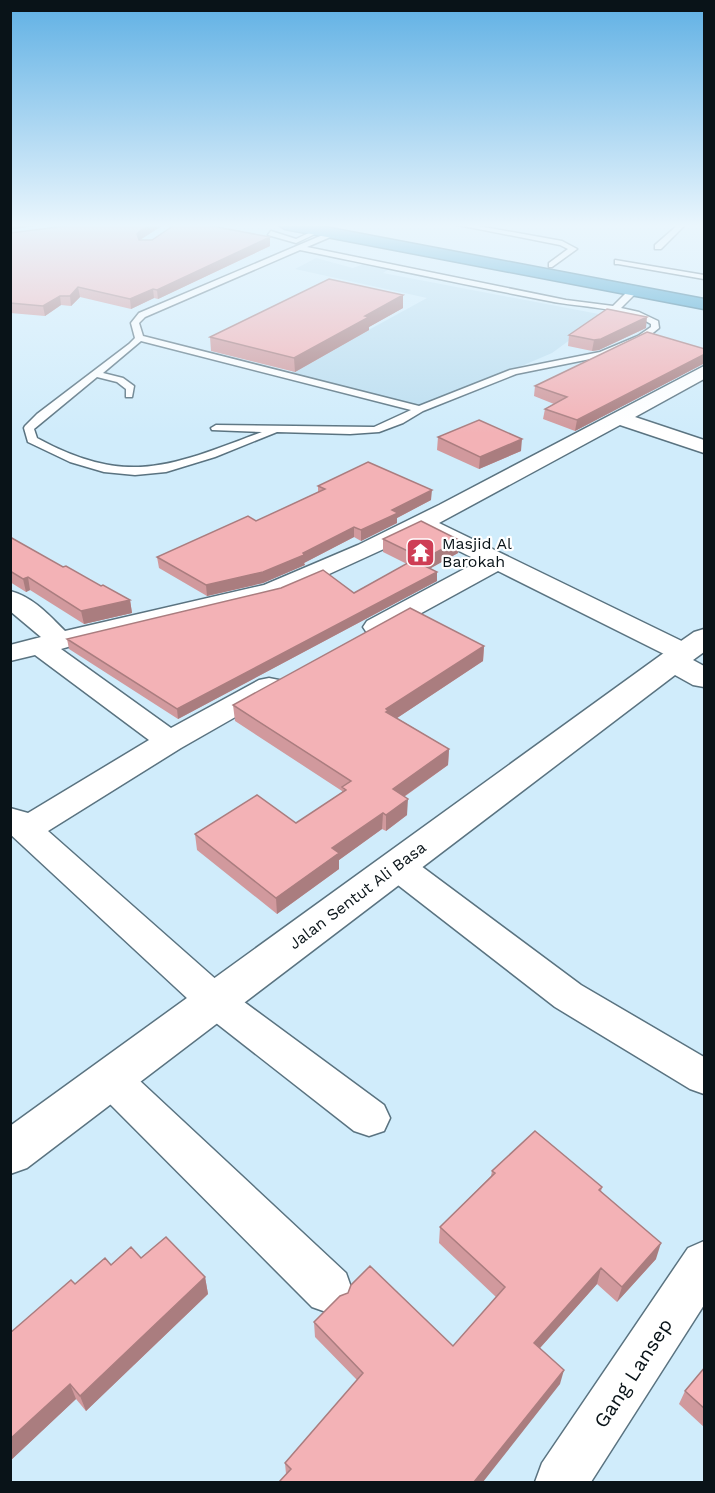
<svg xmlns="http://www.w3.org/2000/svg" width="715" height="1493" font-family="'Work Sans',sans-serif">
<style>
.built{fill:#bcdef0}
.lines{fill:none;stroke-linecap:round;stroke-linejoin:round}
.lane-casing{stroke:#5a7380;stroke-width:3}
.street-casing{stroke:#5a7380;stroke-width:3}
.secondary-casing{stroke:#5a7380;stroke-width:3}
.highway-casing{stroke:#286c8a;stroke-width:3}
.lane{fill:#fff;fill-rule:evenodd}
.street{fill:#fff;fill-rule:evenodd}
.secondary{fill:#fff;fill-rule:evenodd}
.highway{fill:#399cc8;fill-rule:evenodd}
.wall{fill:#d1999d}
.shaded-wall{fill:#aa7d7f}
.building{fill:#f3b2b6;stroke:#aa7d7f;stroke-width:1.5}
.labels{text-anchor:middle;stroke-width:4.5;stroke-linejoin:round;paint-order:stroke}
.poi-label{font-size:16px;fill:#091318;stroke:#fff;text-anchor:start}
.street-label{font-size:16px;fill:#091318;stroke:#fff}
.near-street-label{font-size:20px;fill:#091318;stroke:#fff}
</style>
<rect width="100%" height="100%" fill="#d0ecfb"/>
<path class="built" d="M316,258L353,268L366,263L389,269L383,273L604,315L552,353L420,409L290,373L427,298L295,269Z"/>
<g class="lines">
<defs>
<path id="lane" d="M453,224H467L562,241L577,249L552,267H549V263L568,249L560,245Z
M679,224H686L661,249H655V245Z
M271,231L296,239L311,232L315,234L296,243L268,235Z
M332,231L335,235L307,247L566,300L613,306L630,289H636V293L621,308L639,312L658,321L659,328L644,340L605,356L516,374L423,411L403,423L379,432L350,434L277,432L215,457L166,472L135,475L104,472L70,462L28,442L24,428L25,426L37,414L129,344L135,338L131,323L139,313ZM300,250C383,267 466,285 549,301C582,308 621,306 651,324V327L638,336L600,352L510,370L419,406L143,336L139,323L145,317ZM141,341L411,410L374,427L216,425L211,428L212,430L262,432C172,465 129,488 37,438L34,429L97,377L117,382L126,389V397H132L134,386L123,378L103,373Z
M615,260L704,275V279L618,264H615Z"/>
<path id="street" d="M704,366V379L635,417L704,440V453L620,425L439,523L694,647L698,653L694,659L684,661L674,659L498,571L385,633L376,635L367,633L363,627L367,621L479,561L421,532L281,596L102,637L61,649L171,728L259,680L269,678L279,680L283,686L279,692L181,748L48,831L228,990L384,1105L390,1118L384,1131L369,1136L354,1131L202,1012L10,834V808L28,813L149,740L35,655L10,661V645L41,637L10,611V591C33,597 49,615 65,631L264,585L358,545L439,505Z
M397,854L409,857L581,985L704,1057V1094L690,1089L555,1007L385,875L380,866L385,857Z
M111,1062L125,1067L346,1273L352,1290L346,1307L329,1313L312,1307L97,1091L91,1079L97,1067Z
M704,1241V1305L591,1482H535L542,1463L688,1248Z"/>
<path id="secondary" d="M704,629V652L693,660L704,666V687L693,685L675,675L27,1168L10,1174V1126L661,655L694,632Z"/>
<path id="highway" d="M277,224H309L704,299V309L285,229Z"/>
</defs>
<use href="#lane" class="lane-casing"/>
<use href="#street" class="street-casing"/>
<use href="#secondary" class="secondary-casing"/>
<use href="#highway" class="highway-casing"/>
<use href="#lane" class="lane"/>
<use href="#street" class="street"/>
<use href="#secondary" class="secondary"/>
<use href="#highway" class="highway"/>
</g>
<path class="wall" d="M165,224L140,240H152L270,237V246L158,299L154,298L131,309L80,297L71,306L61,305L45,316L10,313V233Z
M403,308L369,327V330L295,372L211,351L210,337Z
M646,328L599,350L592,351L568,346L569,335Z
M705,349V365L703,364L575,431L543,419L545,409L554,404L534,396L535,386Z
M438,437L521,451L479,469L437,450Z
M318,486L431,500L397,518V523L361,541L354,537L304,563L305,565L263,583L207,596L159,568L157,557L256,521L318,492Z
M10,537L63,567L130,600L132,613L84,624L30,590L26,592L10,582Z
M383,539L459,540L458,553L430,568L437,572V581L178,719L69,649L67,639L354,593L407,564L383,552Z
M484,646L483,661L397,718L449,749L448,765L404,797L407,815L386,831L382,829L339,860V869L277,914L197,850L195,834L296,823L342,792V791L235,721L233,705Z
M492,1171L602,1187L601,1192L656,1259L617,1302L597,1284L540,1348L560,1384L286,1474L285,1463L357,1380L315,1337L314,1322L453,1346L496,1297L439,1243L440,1227L491,1176Z
M141,1258L205,1277L208,1294L86,1411L76,1399L10,1461V1333L111,1265Z
M705,1367V1428L679,1404L685,1391Z"/>
<path class="shaded-wall" d="M10,224H46L10,230Z
M151,224H165L141,239L138,243L137,234L140,231Z
M270,237V246L158,299L157,290Z
M78,287L80,297L71,306L70,296Z
M153,289L154,298L131,309L130,299Z
M403,295V308L369,327V330L295,372L294,358L365,316Z
M60,296L61,305L45,316L43,306Z
M647,317L646,328L599,350L592,351L594,340Z
M705,354L703,364L575,431L577,420Z
M522,439L521,451L479,469L480,457Z
M432,490L431,500L397,518V523L361,541V530L392,510Z
M354,527V537L304,563L305,565L263,583L207,596L206,585L303,553Z
M459,540L458,553L424,572V559Z
M437,572V581L178,719L177,709Z
M28,577L30,590L26,592L23,579Z
M130,600L132,613L84,624L81,611Z
M484,646L483,661L388,724L386,709Z
M449,749L448,765L392,805L393,789Z
M408,799L407,815L386,831V815Z
M383,813L382,829L339,860V869L277,914L276,898L332,848Z
M661,1243L656,1259L617,1302L622,1287Z
M601,1268L597,1284L531,1358L534,1343Z
M205,1277L208,1294L86,1411L80,1396Z
M564,1370L560,1384L483,1482H474Z
M70,1384L76,1399L10,1461V1439Z"/>
<path class="building" d="M68,224H151L140,231L137,234L139,240H152L176,224H201L270,237L157,290L153,289L130,299L78,287L70,296H60L43,306L10,303V233L66,226Z
M329,279L403,295L365,316L369,317L294,358L210,337Z
M607,309L647,317L601,339L594,340L569,335Z
M647,332L705,349V354L577,420L545,409L567,397L535,386Z
M479,420L522,439L480,457L438,437Z
M368,462L432,490L392,510L398,513L361,530L354,527L303,553L304,555L263,572L206,585L157,557L248,516L256,521L325,489L318,486Z
M421,521L459,540L424,559L383,539Z
M10,537L63,567L66,566L101,586L103,585L130,600L81,611L28,577L23,579L10,571Z
M413,560L437,572L177,709L67,639L281,588L323,570L354,593Z
M410,608L484,646L386,709L388,711L386,712L449,749L393,789L408,799L386,815L383,813L332,848L339,853L276,898L195,834L257,795L296,823L346,790L342,787L351,781L233,705Z
M535,1131L602,1187L599,1190L661,1243L622,1287L601,1268L534,1343L564,1370L474,1482H279L291,1469L285,1463L363,1373L314,1322L340,1296L348,1293L351,1285L370,1266L453,1346L505,1287L440,1227L495,1173L492,1171Z
M166,1237L205,1277L80,1396L70,1384L10,1439V1333L71,1280L75,1284L105,1258L111,1265L131,1247L141,1258Z
M705,1367V1409L685,1391Z"/>
<linearGradient id="sky" x2="0" y2="1"><stop stop-color="#5fb0e4"/><stop offset="0.52" stop-color="#eaf6fd"/><stop offset="1" stop-color="#eaf6fd" stop-opacity="0"/></linearGradient>
<rect width="715" height="433" fill="url(#sky)"/>
<defs>
<symbol id="temple-square" viewBox="-11 -11 22 22"><rect x="-9" y="-9" width="18" height="18" rx="4" fill="#ce3e55" stroke="#fff"/><path d="M0-6L5-2H3V0L6.5 2.5H4V6H1.5V3h-3V6H-4V2.5H-6.5L-3 0V-2H-5Z" fill="#fff"/></symbol>
</defs>
<g fill-rule="evenodd">
<use href="#temple-square" x="404" y="536" width="33" height="33"/>
</g>
<g class="labels">
<g class="poi-label">
<text x="442" y="549">Masjid Al<tspan x="442" dy="18">Barokah</tspan></text>
</g>
<g class="street-label">
<text transform="translate(357 895) rotate(-37)" y="6">Jalan Sentut Ali Basa</text>
</g>
<g class="near-street-label">
<text transform="translate(633 1373) rotate(-57)" y="7">Gang Lansep</text>
</g>
</g>
<rect width="715" height="1493" fill="none" stroke="#091318" stroke-width="24"/>
</svg>
